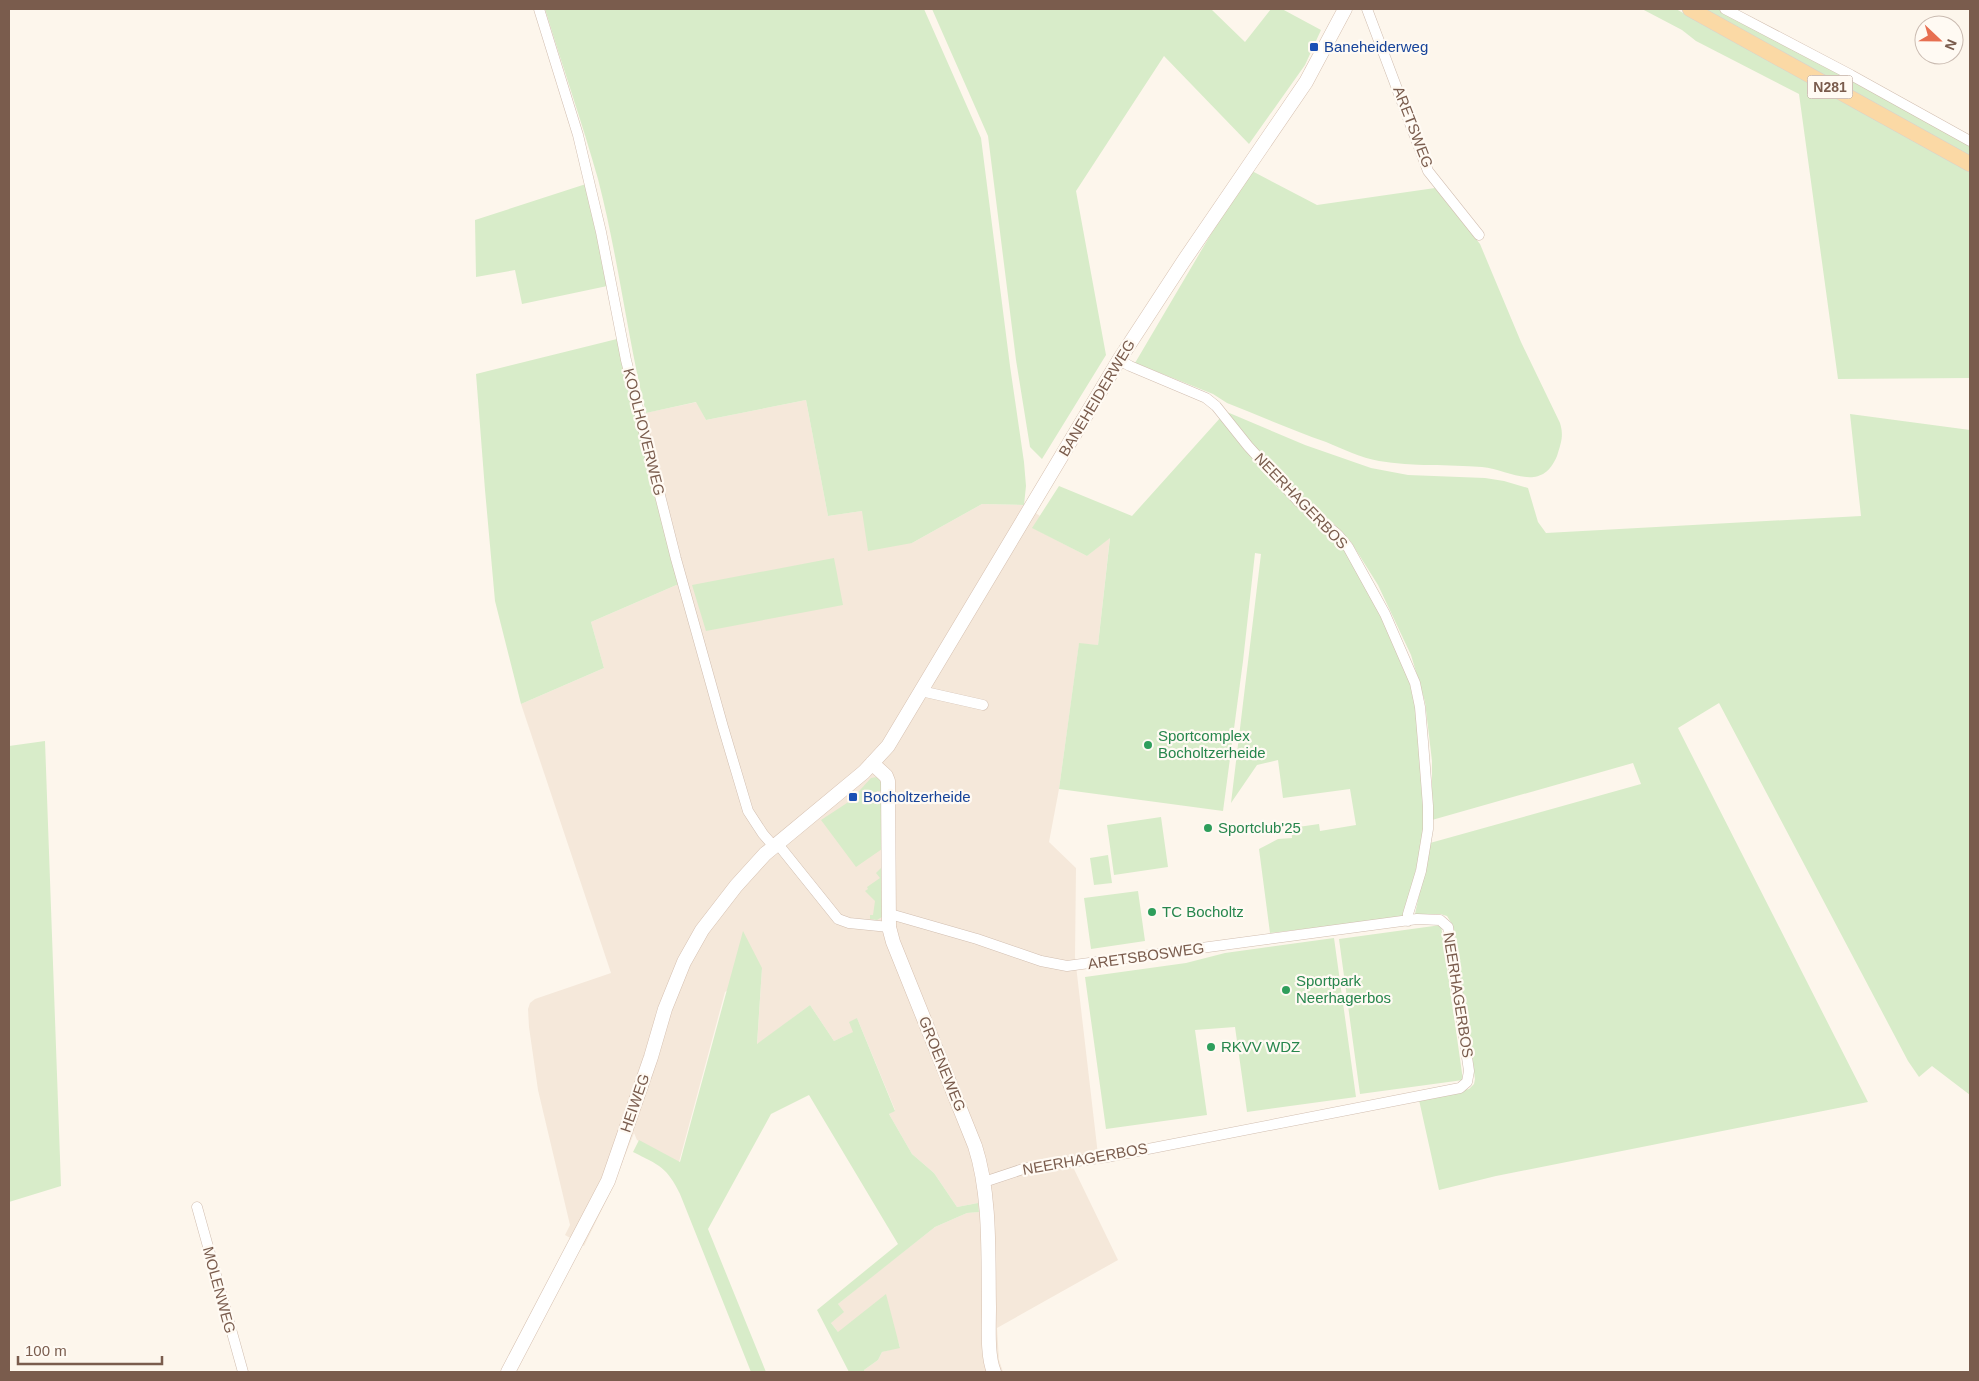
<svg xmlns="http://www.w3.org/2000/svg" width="1979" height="1381" font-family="Arial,sans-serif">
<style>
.residential{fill:#f5e8da}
.green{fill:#d8ecc9}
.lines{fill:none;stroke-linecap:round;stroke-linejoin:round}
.street-casing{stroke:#d1beb0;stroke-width:11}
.secondary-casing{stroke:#d6c0b0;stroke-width:15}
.primary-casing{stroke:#dad1cd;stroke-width:16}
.street{stroke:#fff;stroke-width:10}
.secondary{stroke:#fff;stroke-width:14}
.primary{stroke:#fbd9a5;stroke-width:15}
.transit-dot{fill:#1a4fb4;stroke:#fffaf3;stroke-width:2}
.leisure-dot{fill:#2e9e5b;stroke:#fffaf3;stroke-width:2}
.labels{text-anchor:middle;stroke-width:4.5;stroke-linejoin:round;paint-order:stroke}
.shield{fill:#fffaf3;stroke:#a28b7f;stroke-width:1}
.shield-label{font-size:14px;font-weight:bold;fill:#7a5c4d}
.transit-label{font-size:15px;fill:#164399;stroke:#fffaf3;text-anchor:start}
.street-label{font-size:15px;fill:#7a5c4d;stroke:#fffaf3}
.leisure-label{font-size:15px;fill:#27864d;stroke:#fffaf3;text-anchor:start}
</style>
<rect width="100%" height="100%" fill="#fdf6ec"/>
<path class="residential" d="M806,400L828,516L862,511L912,543L982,504L1024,505L1040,516L1033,528L1087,556L1110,537L1098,645L1079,644L1059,789L1049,842L1076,868L1075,957L1098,1155L1073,1167L1118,1260L997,1328L999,1360L1003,1372H865L864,1370L878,1360L882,1352L900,1347L895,1332H838L831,1323L838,1304L870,1278L935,1227L967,1213L978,1212V1203L957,1207L934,1173L912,1154L889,1114L895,1110L857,1018L854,1032L834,1041L810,1005L757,1045L762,968L725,992L679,1162L637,1140L634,1133L610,1193L584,1246L565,1235L570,1225L538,1090L529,1027L528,1009L530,1003L535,999L611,973L521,704L604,668L591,622L681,583L636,415L697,402L706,420Z"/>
<path class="green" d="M545,9H924L981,138L1010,366L1024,462L1026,486L1024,505L982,504L912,543L868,551L862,511L828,516L806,400L706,420L696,402L646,413C627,335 618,256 598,179C582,122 562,65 545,9Z
M932,9H1211L1245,42L1271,9H1282L1321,30L1305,65L1249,144L1164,56L1076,191L1106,355L1042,459L1030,447L1016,360L988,136Z
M1642,9H1676L1970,171V378L1838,379L1799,94L1696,41L1682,30Z
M1703,9H1720L1848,75L1970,144V156Z
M1252,171L1317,205L1435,188L1480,244L1521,342L1560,423C1564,436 1561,443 1557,456C1541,494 1511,470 1482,467C1448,464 1413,467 1379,461C1361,458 1343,449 1326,442C1292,430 1260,416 1227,403L1213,394L1135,363L1221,217Z
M589,183L612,285L522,304L515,270L476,277L475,220Z
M621,338L681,583L591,622L604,668L521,704L495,601L485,490L476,374Z
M1227,412L1305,445L1371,468L1408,475L1485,478L1504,481L1528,488L1538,522L1546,533L1861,516L1850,414L1970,430V1095L1932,1066L1919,1077L1908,1061L1719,703L1678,728L1868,1102L1496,1176L1439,1190L1419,1100L1469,1089L1474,1084L1475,1079L1452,924L1447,916L1440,914H1415L1430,843L1641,784L1633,763L1432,820V761L1425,702L1411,655L1378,585L1351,542L1333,523L1285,485Z
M1221,417L1261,470L1277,487L1337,537L1355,564L1411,679L1424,761L1423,840L1406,913L1399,918L1270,933L1259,849L1278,839L1292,838L1291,828L1319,824L1320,831L1356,825L1350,789L1283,798L1278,760L1257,765L1231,803L1261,554L1255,553L1243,661L1223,811L1059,789L1079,643L1098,645L1110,538L1087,556L1032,528L1059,486L1132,516Z
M834,558L843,605L706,631L692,585Z
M45,741L61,1186L9,1202V746Z
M877,777L883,780V791H877V798L881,799L882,849L856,867L821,820L850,801L871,778Z
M1161,817L1168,867L1114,875L1107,825Z
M1108,855L1112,883L1094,885L1090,858Z
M883,866L882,917L877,920L870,919V915H873L875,901L865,891L868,889L867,887L880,878L876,873Z
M1138,891L1145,941L1091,949L1084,898Z
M1441,925L1463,1080L1360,1094L1339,939Z
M743,931L762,968L757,1044L810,1005L834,1041L853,1032L849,1022L857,1018L895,1111L889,1114L912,1154L934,1173L957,1207L978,1203L979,1212L967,1213L935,1227L838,1304L844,1312L831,1323L838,1332L886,1294L900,1348L882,1352L878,1360L864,1370L865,1372H849L817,1310L898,1244L809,1095L771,1114L708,1229L766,1372H751L680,1194C667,1167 659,1165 633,1152L639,1140L680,1162Z
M1334,938L1356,1097L1247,1112L1235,1027L1195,1030L1207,1115L1106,1129L1085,977L1186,963L1225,953Z"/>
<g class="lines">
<defs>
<path id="street" d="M539,9L578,135L601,232L626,360L646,440L676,559L723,727L748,811L763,834L770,842L781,848L838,919L849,923L889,927
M1367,9L1428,171L1479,235
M1725,9L1851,75L1970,141
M1119,360L1130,366L1206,398L1216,406L1248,446L1298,501L1338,535L1348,547L1385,614L1415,683L1420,707L1423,742L1428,806V829L1421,871L1408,914V921
M921,691L983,705
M890,914L977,939L1041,961L1067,966L1417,919L1440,920L1448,927L1469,1071L1467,1082L1460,1088L1107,1157L1026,1168L984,1182
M197,1207L243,1372"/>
<path id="secondary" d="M872,763L886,776L888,781L889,927L893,942L975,1146C991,1195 988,1257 989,1307C989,1326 987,1356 994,1372
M508,1372L608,1181L651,1057L665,1009L684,962L702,930L736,886L765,854L864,772L888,746L1119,360L1183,262L1306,82L1345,9"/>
<path id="primary" d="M1690,9L1970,164"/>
</defs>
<use href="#street" class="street-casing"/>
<use href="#secondary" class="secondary-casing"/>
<use href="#primary" class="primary-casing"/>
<use href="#street" class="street"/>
<use href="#secondary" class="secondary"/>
<use href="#primary" class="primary"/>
</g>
<g class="transit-dot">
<rect x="1309" y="42" width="10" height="10" rx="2.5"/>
<rect x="848" y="792" width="10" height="10" rx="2.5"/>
</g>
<g class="leisure-dot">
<circle cx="1148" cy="745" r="5"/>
<circle cx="1208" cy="828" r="5"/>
<circle cx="1152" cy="912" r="5"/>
<circle cx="1286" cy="990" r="5"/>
<circle cx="1211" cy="1047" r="5"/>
</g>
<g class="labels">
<rect class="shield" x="1807.5" y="75.5" width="45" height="23" rx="4"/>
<g class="shield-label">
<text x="1830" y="92">N281</text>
</g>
<g class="transit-label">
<text x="1324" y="52">Baneheiderweg</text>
<text x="863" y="802">Bocholtzerheide</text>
</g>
<g class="street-label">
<text transform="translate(1413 127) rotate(69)" y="5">ARETSWEG</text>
<text transform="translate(1097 398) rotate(-59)" y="5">BANEHEIDERWEG</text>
<text transform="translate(644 432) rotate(76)" y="5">KOOLHOVERWEG</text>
<text transform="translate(1301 501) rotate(46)" y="5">NEERHAGERBOS</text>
<text transform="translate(1146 956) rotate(-8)" y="5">ARETSBOSWEG</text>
<text transform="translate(1458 995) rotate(81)" y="5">NEERHAGERBOS</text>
<text transform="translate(942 1064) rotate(68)" y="5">GROENEWEG</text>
<text transform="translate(635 1103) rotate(-71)" y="5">HEIWEG</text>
<text transform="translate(1085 1159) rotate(-10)" y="5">NEERHAGERBOS</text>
<text transform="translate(219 1290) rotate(75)" y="5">MOLENWEG</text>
</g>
<g class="leisure-label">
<text x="1158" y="741">Sportcomplex<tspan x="1158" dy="17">Bocholtzerheide</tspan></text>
<text x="1218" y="833">Sportclub'25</text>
<text x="1162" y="917">TC Bocholtz</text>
<text x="1296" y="986">Sportpark<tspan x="1296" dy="17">Neerhagerbos</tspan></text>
<text x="1221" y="1052">RKVV WDZ</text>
</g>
</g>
<rect width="1979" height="1381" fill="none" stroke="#7a5c4d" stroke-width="20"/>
<g transform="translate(1939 40) rotate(112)"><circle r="24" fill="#fffaf3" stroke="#cabbb1"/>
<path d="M0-4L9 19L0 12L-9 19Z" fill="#e76f51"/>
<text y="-8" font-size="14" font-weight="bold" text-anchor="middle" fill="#7a5c4d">N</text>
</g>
<path d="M18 1356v8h144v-8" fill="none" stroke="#7a5c4d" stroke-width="2.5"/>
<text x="25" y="1356" font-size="15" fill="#7a5c4d" stroke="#fffaf3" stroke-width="4" paint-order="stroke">100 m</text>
</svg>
